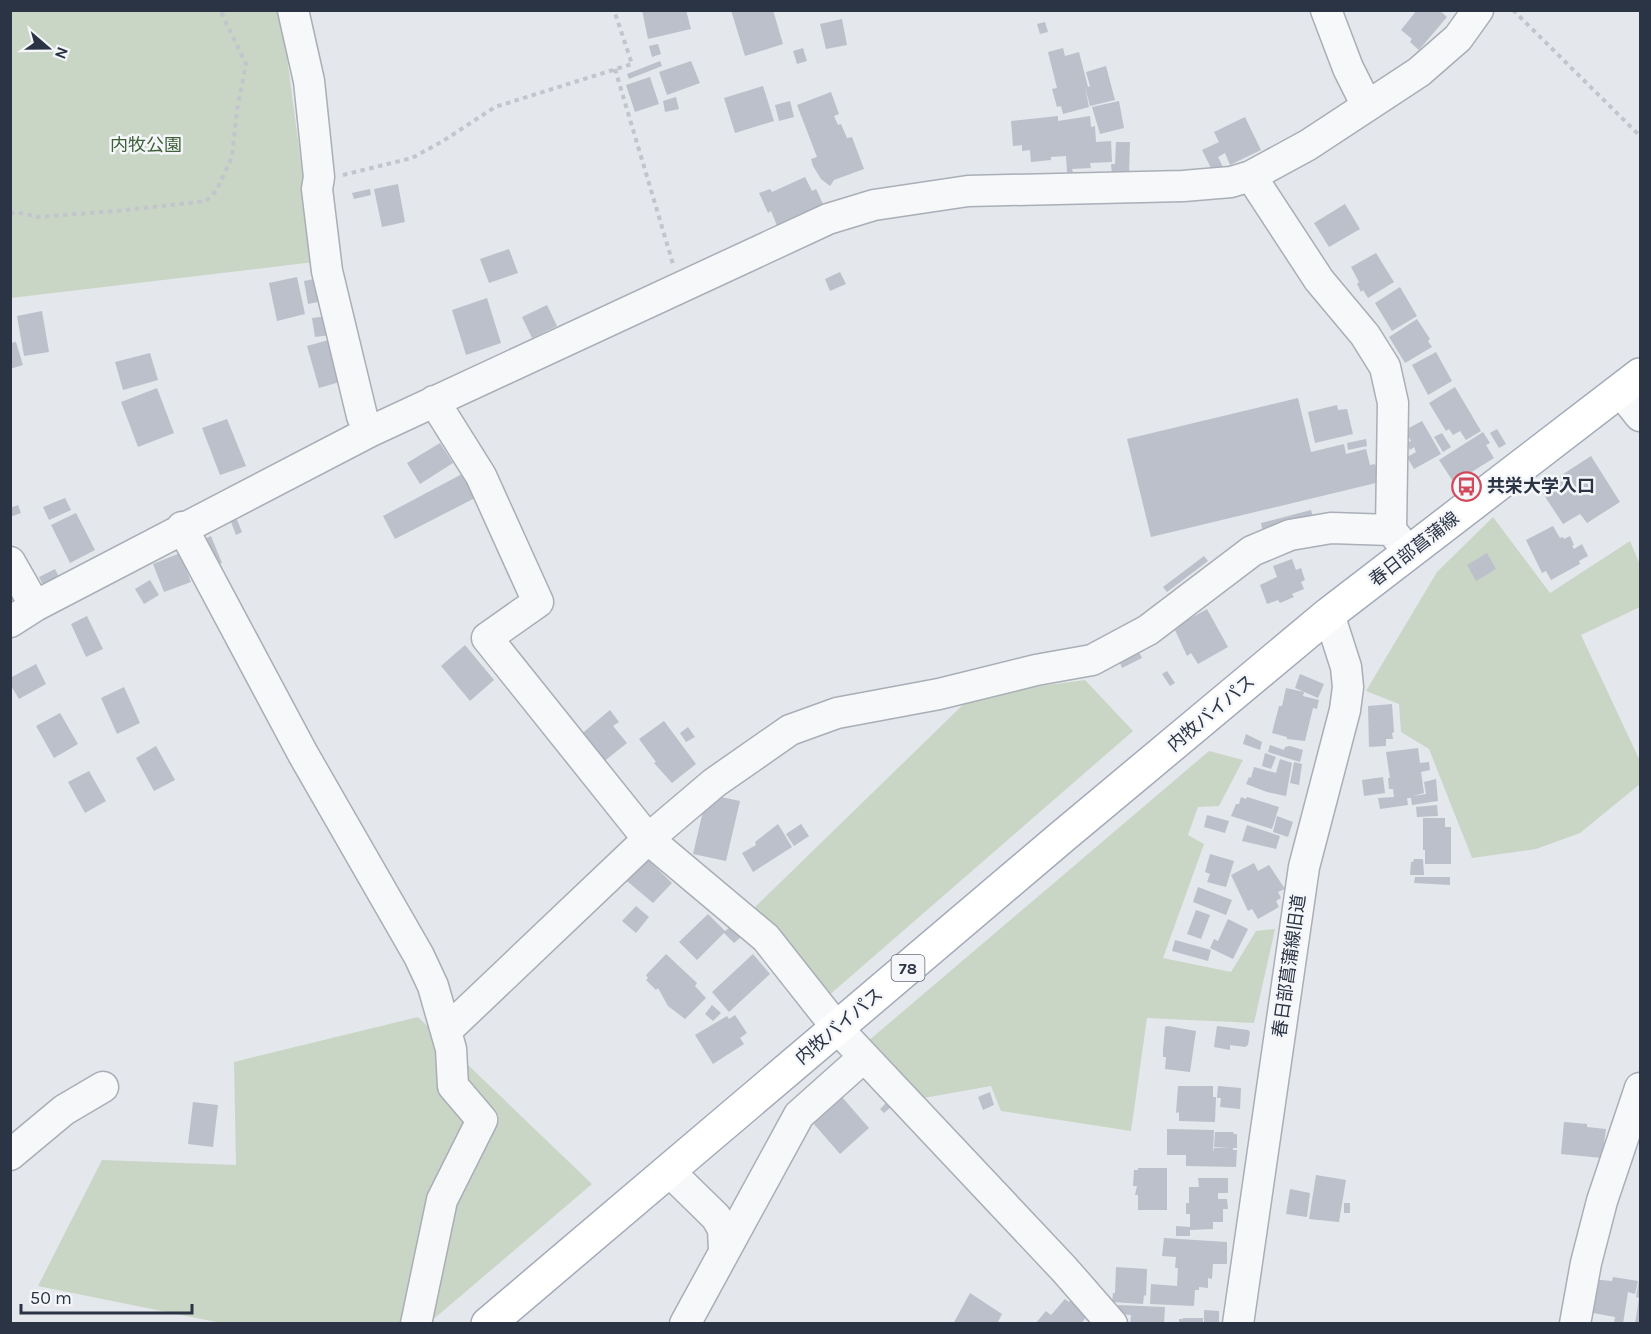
<svg xmlns="http://www.w3.org/2000/svg" width="1651" height="1334" font-family="Karla,'Noto Sans JP',sans-serif">
<style>
.green{fill:#c9d6c5}
.building{fill:#bbc0ca}
.lines{fill:none;stroke-linecap:round;stroke-linejoin:round}
.minor-casing{stroke:#a9aeb7;stroke-width:33}
.major-casing{stroke:#a3abb8;stroke-width:36}
.path{stroke:#c2c5cb;stroke-width:4;stroke-dasharray:4.5 4.5;stroke-linecap:butt}
.minor{stroke:#f7f8fa;stroke-width:30}
.major{stroke:#fff;stroke-width:33}
.labels{text-anchor:middle;stroke-width:5;stroke-linejoin:round;paint-order:stroke}
.shield{fill:#f4f6f9;stroke:#676e7b;stroke-width:1.5}
.shield-label{font-size:16px;font-weight:bold;fill:#2b3445}
.park-label{font-size:18px;fill:#3f6138;stroke:#f4f6f9}
.poi-label{font-size:18px;font-weight:bold;fill:#2b3445;stroke:#f4f6f9;text-anchor:start}
.street-label{font-size:18px;fill:#2b3445;stroke:#f4f6f9}
</style>
<rect width="100%" height="100%" fill="#e4e7ec"/>
<path class="green" d="M10,11H281L314,262L11,298Z
M1493,517L1550,593L1630,541L1640,565V607L1581,635L1640,761V784L1580,833L1536,849L1472,858L1429,749L1401,732L1399,704L1366,691L1437,572Z
M1085,680L1133,731L827,997L753,909L973,695Z
M1209,751L1243,760L1219,806L1198,807L1188,835L1204,844L1163,958L1231,972L1256,931L1275,929L1254,1023L1147,1018L1131,1131L1001,1111L991,1086L918,1099L867,1042Z
M418,1017L592,1184L429,1323H221L38,1286L102,1160L236,1165L234,1062Z"/>
<path class="building" d="M642,10H686L691,29L648,39Z
M731,10H773L783,44L745,56Z
M1417,10H1439L1447,17L1419,50L1410,42L1412,39L1401,30Z
M842,19L847,45L826,49L820,24Z
M1045,22L1048,32L1040,34L1037,24Z
M658,44L661,54L652,57L649,46Z
M803,48L807,61L797,64L793,51Z
M1063,48L1065,56L1079,52L1088,87L1090,86L1086,72L1106,66L1115,100L1090,106L1085,87L1089,107L1063,114L1061,106L1057,107L1052,89L1057,88L1048,52Z
M660,61L662,66L629,79L627,74Z
M691,61L700,83L667,95L659,72Z
M650,77L659,104L635,112L626,85Z
M763,86L774,121L735,133L724,98Z
M831,92L839,114L834,116L838,125L841,124L847,138L852,137L864,169L834,180L830,186L821,179L813,166L811,159L817,157L797,105Z
M676,97L679,109L665,112L663,101Z
M790,101L794,117L779,121L775,105Z
M1119,101L1124,128L1100,134L1092,107Z
M1058,116V121L1090,116L1091,127L1095,126L1096,142L1111,141L1112,162L1090,163L1091,168L1072,169L1073,172H1067L1066,156L1051,157V160L1031,162L1030,150L1022,151V145L1013,146L1011,121Z
M1245,117L1261,150L1230,165L1225,153L1218,157L1223,167L1213,172L1202,150L1219,142L1214,132Z
M1116,142H1130L1129,174H1112L1111,164H1115Z
M805,177L812,191L816,189L825,208L778,228L771,211L768,213L759,193L770,189L772,192Z
M398,184L405,222L382,227L374,189Z
M370,189L371,195L354,199L352,193Z
M1345,204L1360,229L1329,247L1314,223Z
M509,249L518,273L489,283L480,259Z
M1376,253L1394,282L1368,298L1363,290L1361,292L1357,284L1359,282L1351,267Z
M840,272L846,284L830,291L825,279Z
M297,277L305,314L277,321L269,283Z
M319,278L323,301L308,304L304,281Z
M1400,287L1417,316L1392,331L1375,303Z
M487,298L501,343L466,355L452,310Z
M547,305L557,326L532,338L522,317Z
M42,311L49,352L24,356L17,316Z
M329,316L331,335L315,337L312,318Z
M1417,319L1430,339L1428,341L1432,347L1405,363L1389,337Z
M332,339L343,381L319,388L307,346Z
M16,342L23,365L10,369V343Z
M1436,352L1452,381L1428,395L1412,365Z
M150,353L158,380L123,390L115,362Z
M1455,387L1481,431L1466,440L1460,431L1453,435L1449,429L1446,431L1429,403Z
M157,388L174,433L138,447L121,402Z
M1298,398L1311,452L1344,444L1346,454L1366,449L1370,465L1375,464L1380,482L1151,537L1127,439Z
M1337,405L1338,410L1347,409L1353,434L1315,443L1308,412Z
M227,419L246,466L220,475L202,428Z
M1422,421L1441,454L1414,469L1407,457L1416,452L1414,447L1410,450L1407,443L1411,441L1405,430Z
M1497,429L1506,444L1499,448L1490,433Z
M1483,432L1490,443L1486,445L1494,458L1454,483L1439,460Z
M1442,433L1451,447L1443,452L1434,437Z
M1366,439L1367,446L1348,450L1347,443Z
M440,443L453,463L420,484L407,463Z
M1591,456L1620,502L1587,523L1580,514L1563,524L1540,489Z
M462,474L475,498L395,539L383,516Z
M65,498L71,510L49,520L43,507Z
M18,505L21,513L10,517V508Z
M1311,510L1313,517L1262,529L1261,523Z
M76,513L95,550L70,563L51,525Z
M236,517L242,532L236,535L230,519Z
M1553,526L1560,538L1563,537L1564,539L1570,536L1574,545L1572,546L1574,549L1582,544L1588,556L1579,561L1580,564L1551,580L1546,571L1542,573L1526,540Z
M211,536L222,563L215,565L204,539Z
M180,553L191,582L164,592L153,564Z
M1487,553L1496,569L1476,581L1467,565Z
M1204,556L1208,561L1167,592L1163,587Z
M1292,559L1296,570L1301,568L1305,580L1301,582L1304,589L1292,594L1294,597L1280,603L1278,600L1267,604L1260,585L1277,577L1273,566Z
M55,569L59,577L43,585L39,577Z
M150,580L159,595L144,604L135,589Z
M1207,609L1228,647L1198,664L1191,653L1187,656L1175,630L1178,628L1177,626Z
M87,616L103,649L86,657L71,624Z
M465,645L494,680L470,701L441,666Z
M1137,648L1142,658L1122,668L1118,658Z
M36,664L46,684L19,699L10,684V678Z
M1167,671L1175,683L1170,686L1162,674Z
M1300,674L1324,684L1318,698L1295,688Z
M124,687L140,723L117,734L101,698Z
M1286,688L1304,692L1303,696L1319,700L1317,709L1313,708L1305,741L1287,739V737L1272,733L1279,706H1282Z
M1392,704L1394,732L1392,733L1393,739H1386V746L1369,747L1368,706Z
M610,710L619,722L613,726L627,743L602,763L579,736Z
M60,713L78,744L54,758L36,726Z
M664,721L696,764L672,783L654,763L656,762L639,739Z
M688,727L695,737L686,742L680,733Z
M1246,734L1262,742L1260,750L1243,744Z
M1270,745L1284,750L1285,747L1290,746L1303,750L1300,762L1268,752Z
M156,746L175,780L154,791L136,758Z
M1418,748L1420,763L1429,762L1430,770L1421,772L1424,793L1413,796L1426,794L1424,782L1436,779L1438,801L1412,805L1411,798H1407L1408,805L1380,809L1378,798L1394,797L1393,789H1389L1388,778H1390L1386,752Z
M1265,753L1276,757L1271,769L1262,766Z
M1280,759L1292,763L1286,796L1267,792L1246,784L1249,777L1251,778L1254,767L1276,773Z
M1294,762L1302,764L1299,785L1290,783Z
M89,771L106,801L85,813L68,782Z
M1383,777L1385,793L1364,796L1362,780Z
M707,794L740,801L726,861L693,854Z
M1241,797L1246,799L1247,797L1279,807L1272,829L1231,816L1236,804H1239Z
M1437,805L1438,816L1417,817L1416,807Z
M1207,815L1229,821L1225,833L1204,827Z
M1277,816L1293,822L1288,837L1273,832Z
M1423,818H1445V827H1451V864H1425V850H1423Z
M778,824L792,847L753,872L742,853L756,845L755,842Z
M801,824L809,836L794,846L786,834Z
M1247,825L1280,836L1276,849L1242,841Z
M1210,854L1234,861L1226,887L1207,882L1210,874L1205,872Z
M643,855L672,883L653,903L627,881L629,879L625,875Z
M1414,859H1423L1424,875H1410L1411,862H1413Z
M1254,863L1258,871L1269,865L1285,889L1278,892L1281,898L1276,901L1279,907L1258,919L1252,909L1248,911L1231,875Z
M1415,877H1450V885L1414,883Z
M1198,887L1232,900L1226,915L1193,902Z
M636,906L649,917L636,933L622,921Z
M1196,910L1210,915L1201,939L1187,934Z
M708,914L725,931L730,927L741,937L734,943L724,933L697,960L679,942Z
M1228,919L1248,929L1233,959L1210,948L1214,939L1218,941Z
M1175,940L1211,950L1208,961L1172,951Z
M666,954L697,983L695,986L706,998L685,1019L668,1006L658,988L656,990L646,980L648,978L646,975Z
M753,954L770,974L729,1012L712,992Z
M712,1005L721,1013L713,1021L705,1014Z
M735,1015L747,1033L740,1038L744,1044L713,1064L695,1035L727,1016L729,1019Z
M1168,1026L1196,1031L1190,1072L1165,1069L1166,1057H1163V1050L1165,1027Z
M1217,1026L1248,1030L1250,1032L1248,1045L1245,1047L1230,1045V1050L1214,1047Z
M1178,1086H1213V1097H1216L1215,1122L1179,1121V1112L1176,1113Z
M1218,1086L1241,1088L1240,1109L1220,1107L1221,1098H1217Z
M990,1092L994,1105L983,1110L978,1097Z
M842,1097L869,1128L840,1154L813,1123Z
M193,1102L218,1105L213,1147L188,1144Z
M887,1102L891,1107L884,1113L880,1109Z
M1564,1122L1587,1124V1127L1606,1129L1602,1158L1561,1154Z
M1167,1129L1214,1130L1213,1152L1214,1148H1229L1214,1147L1215,1132H1233L1234,1134H1237V1148H1233V1150H1237L1236,1167L1186,1166V1155H1167Z
M1138,1168H1167V1210H1138V1195H1135L1137,1186H1133L1134,1170H1138Z
M1316,1175L1346,1180L1339,1222L1309,1219Z
M1198,1178H1228V1193H1218V1199H1227L1228,1209H1223V1222H1213V1229L1190,1230V1236H1176V1226L1190,1227V1214H1186V1203H1189V1187H1199Z
M1290,1189L1310,1193L1307,1217L1286,1214Z
M1344,1203H1350V1213H1344Z
M1164,1238L1227,1242V1264H1213L1212,1279L1208,1278V1288L1199,1287V1290H1195L1194,1306L1150,1304L1151,1284L1177,1286L1178,1268H1175L1176,1257L1162,1256Z
M1116,1267L1147,1269L1146,1296L1144,1295L1143,1304L1112,1302L1113,1293H1115Z
M1613,1277L1638,1281L1635,1294L1628,1292L1623,1324H1614L1615,1317L1593,1313L1599,1280L1589,1279L1612,1281Z
M1639,1280L1640,1324H1635L1639,1298L1636,1297Z
M970,1293L1002,1314L997,1324H953Z
M1065,1299L1069,1302L1071,1300L1086,1317L1081,1324H1035L1046,1311L1051,1315Z
M1118,1305L1165,1307L1164,1324H1130L1131,1315L1117,1314Z
M1204,1310L1219,1311V1324H1204Z
M1183,1318H1203V1324H1179V1319H1183Z"/>
<g class="lines">
<defs>
<path id="minor" d="M293,10L309,81L319,177L317,189L327,271L362,416L369,432
M1326,10L1348,68L1367,106
M1251,176L1319,280L1365,335L1385,367L1393,403L1391,530L1403,545
M1620,391L1640,416
M434,401L481,476L538,602L487,638L648,839L766,938L837,1028L1064,1269L1112,1324
M182,527L303,754L419,956L433,986L451,1049L453,1086L482,1120L442,1200L416,1324
M10,562L35,606
M10,622L35,606L369,432L828,219L874,205L968,191L1183,186L1231,182L1251,176L1308,145L1419,72L1458,38L1478,10
M446,1031L648,839L714,783L790,730L837,713L939,694L1036,670L1092,660L1148,630L1252,551L1290,535L1331,528L1391,530
M10,1155L64,1110L103,1087
M668,1170L716,1217L723,1229L724,1250
M685,1324L799,1115L864,1057
M1238,1324L1304,867L1345,710L1348,687L1346,667L1329,614
M1575,1324L1586,1263L1602,1201L1640,1088"/>
<path id="major" d="M488,1324L1063,836L1329,614L1640,375"/>
</defs>
<use href="#minor" class="minor-casing"/>
<use href="#major" class="major-casing"/>
<path class="path" d="M1513,10L1640,136
M615,69L673,264
M343,175L412,158L443,141L495,107L632,64L614,10
M10,214L15,212L39,217L127,210L206,201L216,191L232,157L237,110L246,64L220,10"/>
<use href="#minor" class="minor"/>
<use href="#major" class="major"/>
</g>
<defs>
<symbol id="bus-ring" viewBox="-11 -11 22 22"><circle r="9.5" fill="#f4f6f9" stroke="#d1495b" stroke-width="1.5"/><path d="M-5-6H5V4H4V6H2V4H-2V6H-4V4H-5ZM-3.5-4V0h7V-4ZM-3.5 1.2v1.5H-2V1.2ZM2 1.2v1.5H3.5V1.2Z" fill="#d1495b"/></symbol>
</defs>
<g fill-rule="evenodd">
<use href="#bus-ring" x="1450" y="470" width="33" height="33"/>
</g>
<g class="labels">
<rect class="shield" x="891.5" y="955" width="33" height="26" rx="4.5"/>
<g class="shield-label">
<text x="908" y="974">78</text>
</g>
<g class="park-label">
<text x="146" y="151">内牧公園</text>
</g>
<g class="poi-label">
<text x="1487" y="492">共栄大学入口</text>
</g>
<g class="street-label">
<text transform="translate(1414 549) rotate(-38)" y="6">春日部菖蒲線</text>
<text transform="translate(1211 713) rotate(-40)" y="6">内牧バイパス</text>
<text transform="translate(1289 966) rotate(-82)" y="6">春日部菖蒲線旧道</text>
<text transform="translate(839 1026) rotate(-40)" y="6">内牧バイパス</text>
</g>
</g>
<rect width="1651" height="1334" fill="none" stroke="#2b3445" stroke-width="24"/>
<g transform="translate(48 48) rotate(110)" stroke="#f4f6f9" stroke-width="4.5" paint-order="stroke">
<path d="M0-4.5L10 22L0 15L-10 22Z" fill="#2b3445"/>
<text y="-9" font-size="16" font-weight="bold" text-anchor="middle" fill="#2b3445">N</text>
</g>
<path d="M21 1304v9h171v-9" fill="none" stroke="#2b3445" stroke-width="3"/>
<text x="30" y="1304" font-size="18" fill="#2b3445" stroke="#f4f6f9" stroke-width="4.5" paint-order="stroke">50 m</text>
</svg>
